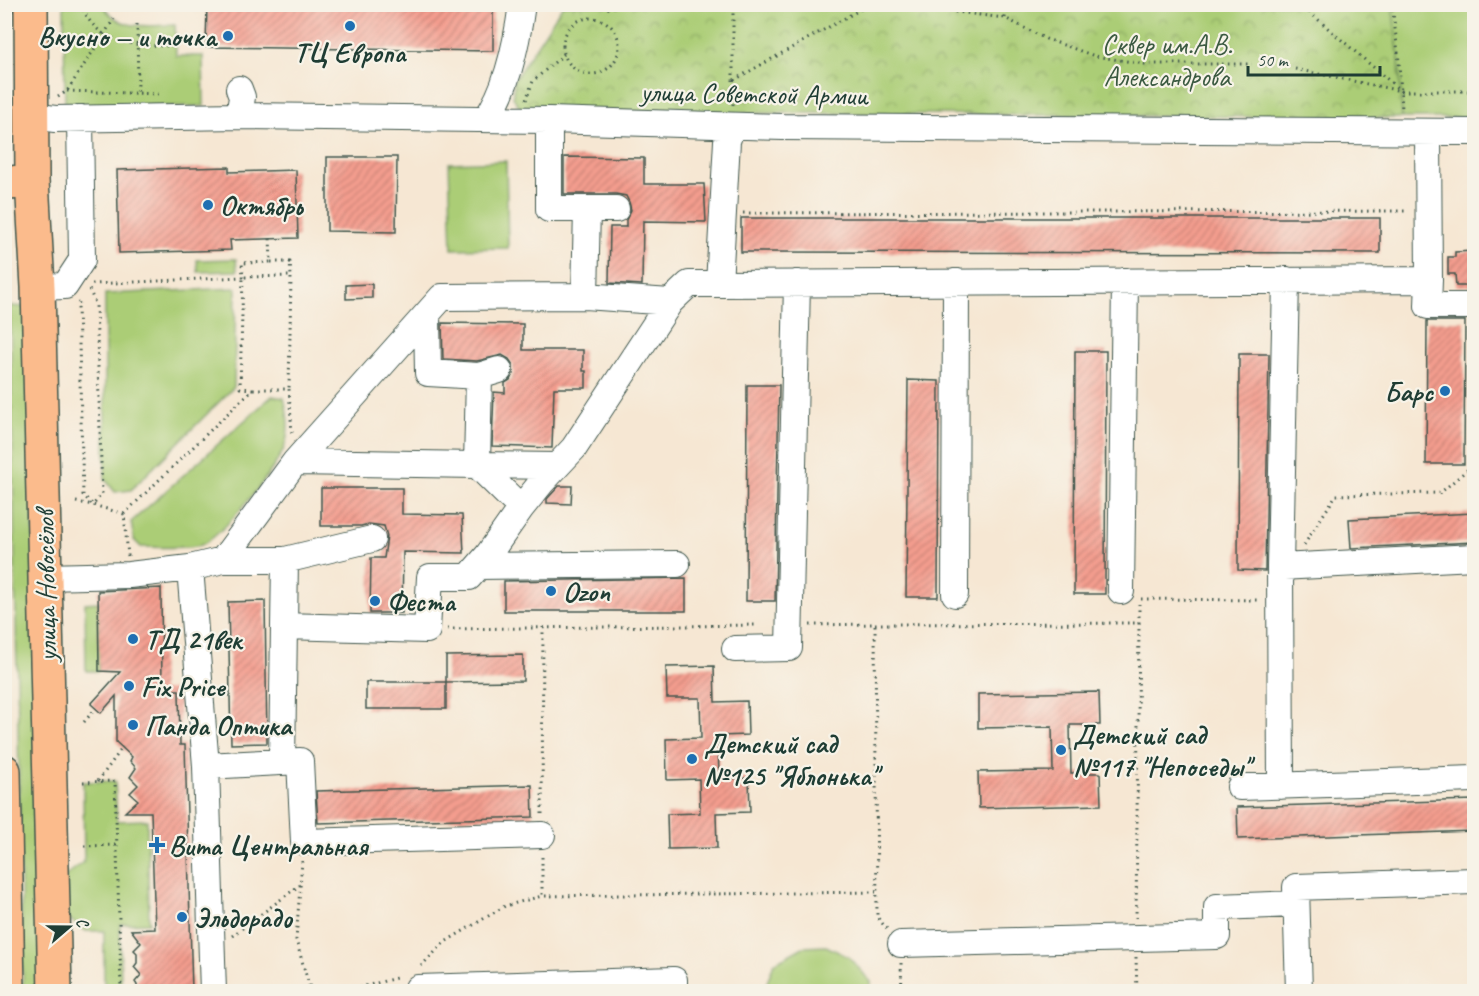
<svg xmlns="http://www.w3.org/2000/svg" width="1479" height="996" font-family="Caveat,sans-serif">
<style>
.grass{fill:#abcd76;stroke:#658555;stroke-width:1.5}
.park{fill:url(#park-crowns);stroke:#658555;stroke-width:1.5}
.building{fill:url(#building-hatch)}
.lines{fill:none;stroke-linecap:round;stroke-linejoin:round}
.minor-casing{stroke:#3f564c;stroke-width:28}
.major-casing{stroke:#3f564c;stroke-width:36}
.path{stroke:#3f564c;stroke-width:3;stroke-dasharray:1.5 4.5;stroke-linecap:butt}
.minor{stroke:#fff;stroke-width:26}
.major{stroke:#fbbb8c;stroke-width:33}
.poi-dot{fill:#1f6fb2;stroke:#f7f3e8;stroke-width:2}
.labels{text-anchor:middle;stroke-width:4.5;stroke-linejoin:round;paint-order:stroke}
.poi-label{font-size:28px;font-weight:bold;fill:#1f3d34;stroke:#f7f3e8;text-anchor:start}
.park-label{font-size:28px;fill:#3b5a41;stroke:#f7f3e8}
.street-label{font-size:28px;fill:#1f3d34;stroke:#f7f3e8}
</style>
<defs>
<pattern id="park-crowns" width="20" height="18" patternUnits="userSpaceOnUse" patternTransform="scale(1.5)"><rect width="20" height="18" fill="#abcd76"/><path d="M2 6a3 3 0 1 1 6 0M12 15a3 3 0 1 1 6 0" fill="none" stroke="#8ba862"/></pattern>
<pattern id="building-hatch" width="6" height="6" patternUnits="userSpaceOnUse" patternTransform="scale(1.5)"><rect width="6" height="6" fill="#f49d8e"/><path d="M-1 1l2-2M0 6l6-6M5 7l2-2" fill="none" stroke="#c58175"/></pattern>
</defs>
<rect width="100%" height="100%" fill="#f7f3e8"/>
<filter id="ink" filterUnits="userSpaceOnUse"><feTurbulence type="fractalNoise" baseFrequency=".0167" numOctaves="2"/><feDisplacementMap in="SourceGraphic" scale="12" xChannelSelector="R" yChannelSelector="G"/><feConvolveMatrix kernelMatrix="1 2 1 2 8 2 1 2 1" color-interpolation-filters="sRGB"/></filter>
<filter id="wash" filterUnits="userSpaceOnUse"><feTurbulence type="fractalNoise" baseFrequency=".008" numOctaves="4" result="noise"/><feDisplacementMap in="SourceGraphic" scale="24" xChannelSelector="R" yChannelSelector="G"/><feGaussianBlur stdDeviation="1.35" result="paint"/><feColorMatrix in="noise" values="0 0 0 0 0 0 0 0 0 0 0 0 0 0 0 0 0 1.4 0 .05"/><feComposite in="paint" operator="in"/></filter>
<g filter="url(#wash)">
<rect width="100%" height="100%" fill="#f6e7d3"/>
<path class="grass" d="M64,5H103C119,32 147,25 175,25L176,56H203L204,106L65,107Z
M1392,5H1474V118H1402L1399,61Z
M506,161L508,248L452,249L449,163Z
M236,259L237,271L198,272L197,260Z
M236,288L234,387L131,490L115,492L105,479V294Z
M10,306L28,307L45,991H23Z
M272,396L284,398C288,413 290,432 284,448C276,469 222,537 201,545C188,549 156,547 141,547L134,540L131,522Z
M98,602L99,671H86L85,603Z
M115,781L117,821L147,820L149,923L120,924L121,989H114L120,991H95L96,989H104V931H86L62,914L61,879L84,862L83,782Z
M826,946L849,957L871,982V991H764L774,963L803,947Z"/>
<path class="park" d="M1392,4L1399,61L1402,118L522,111L513,97L514,80L563,5Z"/>
<g id="blocks">
<path class="building" d="M207,4H493V51L206,47Z
M327,157H397L396,232L327,231Z
M564,157L644,158V184H704L706,222L643,221L642,285L609,283L610,227H626V220L631,210L629,202L626,196L616,194H564Z
M229,167V172L296,170L298,238L230,240L231,250L119,253L117,170Z
M741,218H1380V253L741,252Z
M1474,251V286H1456L1455,274H1448V257H1455V252Z
M372,284V298L346,299V285Z
M1427,321H1465L1464,464H1426Z
M442,323L523,324V350H583V371H586V388H554L552,448L492,446L494,392L505,393V383L510,380L513,374V365L509,359L502,355L477,361L443,359Z
M1075,351H1106L1105,594H1074Z
M1239,354H1269L1265,571L1238,570Z
M908,380L939,381L938,597H906Z
M747,385H779L775,601H746Z
M559,486H572L571,504L547,503V499Z
M321,488H402V514L462,515L464,553L403,552L402,613H370L371,558H384L387,536L384,526L369,524L361,526H321Z
M1474,513V542L1351,548L1349,519Z
M686,578V611H504V581Z
M161,588L162,690H179L180,745H185L192,991L189,992H137V985L135,982L141,975L134,967L137,963V953L134,950L141,943L131,930L155,929L151,812H125L138,800L130,793L138,785L130,777L136,768L130,761L132,757L116,742V696L101,713L91,704L120,672L99,671L98,591Z
M265,601L267,743L231,744L228,602Z
M523,655V681L446,682V656Z
M714,666L715,702L747,701L748,735L718,736L719,779L749,778L750,812L716,813L717,848L668,849L667,814L700,813L699,779L667,780L666,739L701,738L700,698H667L666,667Z
M366,682H446V709H366Z
M1099,692L1100,725H1070L1071,773H1100L1101,805L979,808L978,772L1053,771L1052,727L978,728V694Z
M532,785L533,817L318,823L316,791Z
M1474,800V831L1238,839L1237,807Z"/>
</g>
</g>
<g filter="url(#ink)">
<use href="#blocks" fill-opacity="0" stroke="#3f564c" stroke-width="1.5"/>
<g class="lines">
<defs>
<path id="minor" d="M32,116L55,119L239,116L549,120L783,127L1474,132
M239,116L242,97L239,89
M486,119C508,89 517,42 522,4
M549,120V209H616
M732,126L727,141L719,284L1429,280L1428,132
M1286,280L1280,567L1474,557
M1429,280L1428,306H1474
M38,287L65,286L82,260L80,118
M585,296L670,302
M427,315L428,373L479,376
M295,462L477,465L479,376L499,370
M477,465L557,466
M477,465L521,508
M223,560L295,462L442,297L585,296L587,209
M285,560L372,539
M479,566L677,564
M1280,567L1281,786
M190,568L206,766
M45,577L129,575L190,568L223,560H285L284,626L427,630L430,577H469L488,555L521,508L542,482L574,448L670,302L689,284H719
M1121,591L1125,281
M955,594L956,282
M735,649L789,648L797,283
M282,762L284,626
M1240,787L1474,779
M901,944L1217,936V907L1296,904
M213,992L206,766L300,761L304,842L542,835
M418,992V988L674,980V992
M1299,992L1296,887L1474,881"/>
<path id="major" d="M31,4L32,180L38,287L55,992
M4,184L32,180
M4,771L8,992"/>
</defs>
<use href="#minor" class="minor-casing"/>
<use href="#major" class="major-casing"/>
<path class="path" d="M81,4C97,48 138,45 176,46
M597,4L604,9L629,4
M926,4L948,11L1005,18L1046,39L1095,56L1144,64H1252
M1392,4L1399,61L1402,110
M563 46a28 28 0 1 1 56 0a28 28 0 1 1-56 0Z
M1005,18L1007,8
M137,24L138,93
M1295,69L1401,91L1300,4
M734,80L870,4
M67,91L162,94
M1401,91H1474
M58,97L67,91L114,19
M526,100L533,81L564,54
M733,105V4
M743,213L1409,211
M271,262H290L291,276
M92,284L243,277L242,263L271,262L270,238
M79,302L78,305L83,495L93,505L102,494L96,305L89,289
M253,389L240,388L243,277L291,276L289,389
M76,502L93,505L124,514
M1304,545L1336,495L1440,493L1474,464
M128,556L124,514L253,389H289L292,434
M1141,599L1260,600
M1139,623V604
M875,624L1139,623L1136,918
M810,625L875,624L877,917L887,929
M447,629L758,625
M84,722L96,708
M98,781L123,747
M83,782L115,781L121,989L88,992
M542,814L543,627
M84,846L117,845
M542,857V896L876,892
M302,861L296,940L311,992
M232,936L300,885
M1136,957L1137,992
M901,963L902,992
M421,966L445,942L505,906L542,896
M342,992L400,977"/>
<use href="#minor" class="minor"/>
<use href="#major" class="major"/>
</g>
</g>
<g class="poi-dot">
<circle cx="350" cy="26" r="6"/>
<circle cx="228" cy="36" r="6"/>
<circle cx="208" cy="205" r="6"/>
<circle cx="1445" cy="391" r="6"/>
<circle cx="551" cy="591" r="6"/>
<circle cx="375" cy="601" r="6"/>
<circle cx="133" cy="639" r="6"/>
<circle cx="129" cy="686" r="6"/>
<circle cx="133" cy="725" r="6"/>
<circle cx="1061" cy="750" r="6"/>
<circle cx="692" cy="759" r="6"/>
<path d="M154 836h6v6h6v6h-6v6h-6v-6h-6v-6h6z"/>
<circle cx="182" cy="917" r="6"/>
</g>
<g class="labels">
<g class="poi-label">
<text x="216" y="46" text-anchor="end">Вкусно — и точка</text>
<text x="350" y="62" text-anchor="middle">ТЦ Европа</text>
<text x="220" y="215">Октябрь</text>
<text x="1433" y="401" text-anchor="end">Барс</text>
<text x="563" y="601">Ozon</text>
<text x="387" y="611">Феста</text>
<text x="145" y="649">ТД 21век</text>
<text x="141" y="696">Fix Price</text>
<text x="145" y="735">Панда Оптика</text>
<text x="1073" y="744">Детский сад<tspan x="1073" dy="32">№117 "Непоседы"</tspan></text>
<text x="704" y="753">Детский сад<tspan x="704" dy="32">№125 "Яблонька"</tspan></text>
<text x="169" y="855">Вита Центральная</text>
<text x="194" y="927">Эльдорадо</text>
</g>
<g class="park-label">
<text x="1167" y="54">Сквер им.А.В.<tspan x="1167" dy="32">Александрова</tspan></text>
</g>
<g class="street-label">
<text transform="translate(754 93) rotate(1)" y="10">улица Советской Армии</text>
<text transform="translate(45 586) rotate(-91)" y="10">улица Новосёлов</text>
</g>
</g>
<rect width="1479" height="996" fill="none" stroke="#f7f3e8" stroke-width="24"/>
<g transform="translate(69 927) rotate(70)" stroke="#f7f3e8" stroke-width="4.5" paint-order="stroke">
<path d="M0-4.5L10 22L0 15L-10 22Z" fill="#1f3d34"/>
<text y="-9" font-size="16" font-weight="bold" text-anchor="middle" fill="#1f3d34">С</text>
</g>
<path d="M1248 66v9h132v-9" fill="none" stroke="#1f3d34" stroke-width="3"/>
<text x="1257" y="66" font-size="18" fill="#1f3d34" stroke="#f7f3e8" stroke-width="4.5" paint-order="stroke">50 m</text>
</svg>
